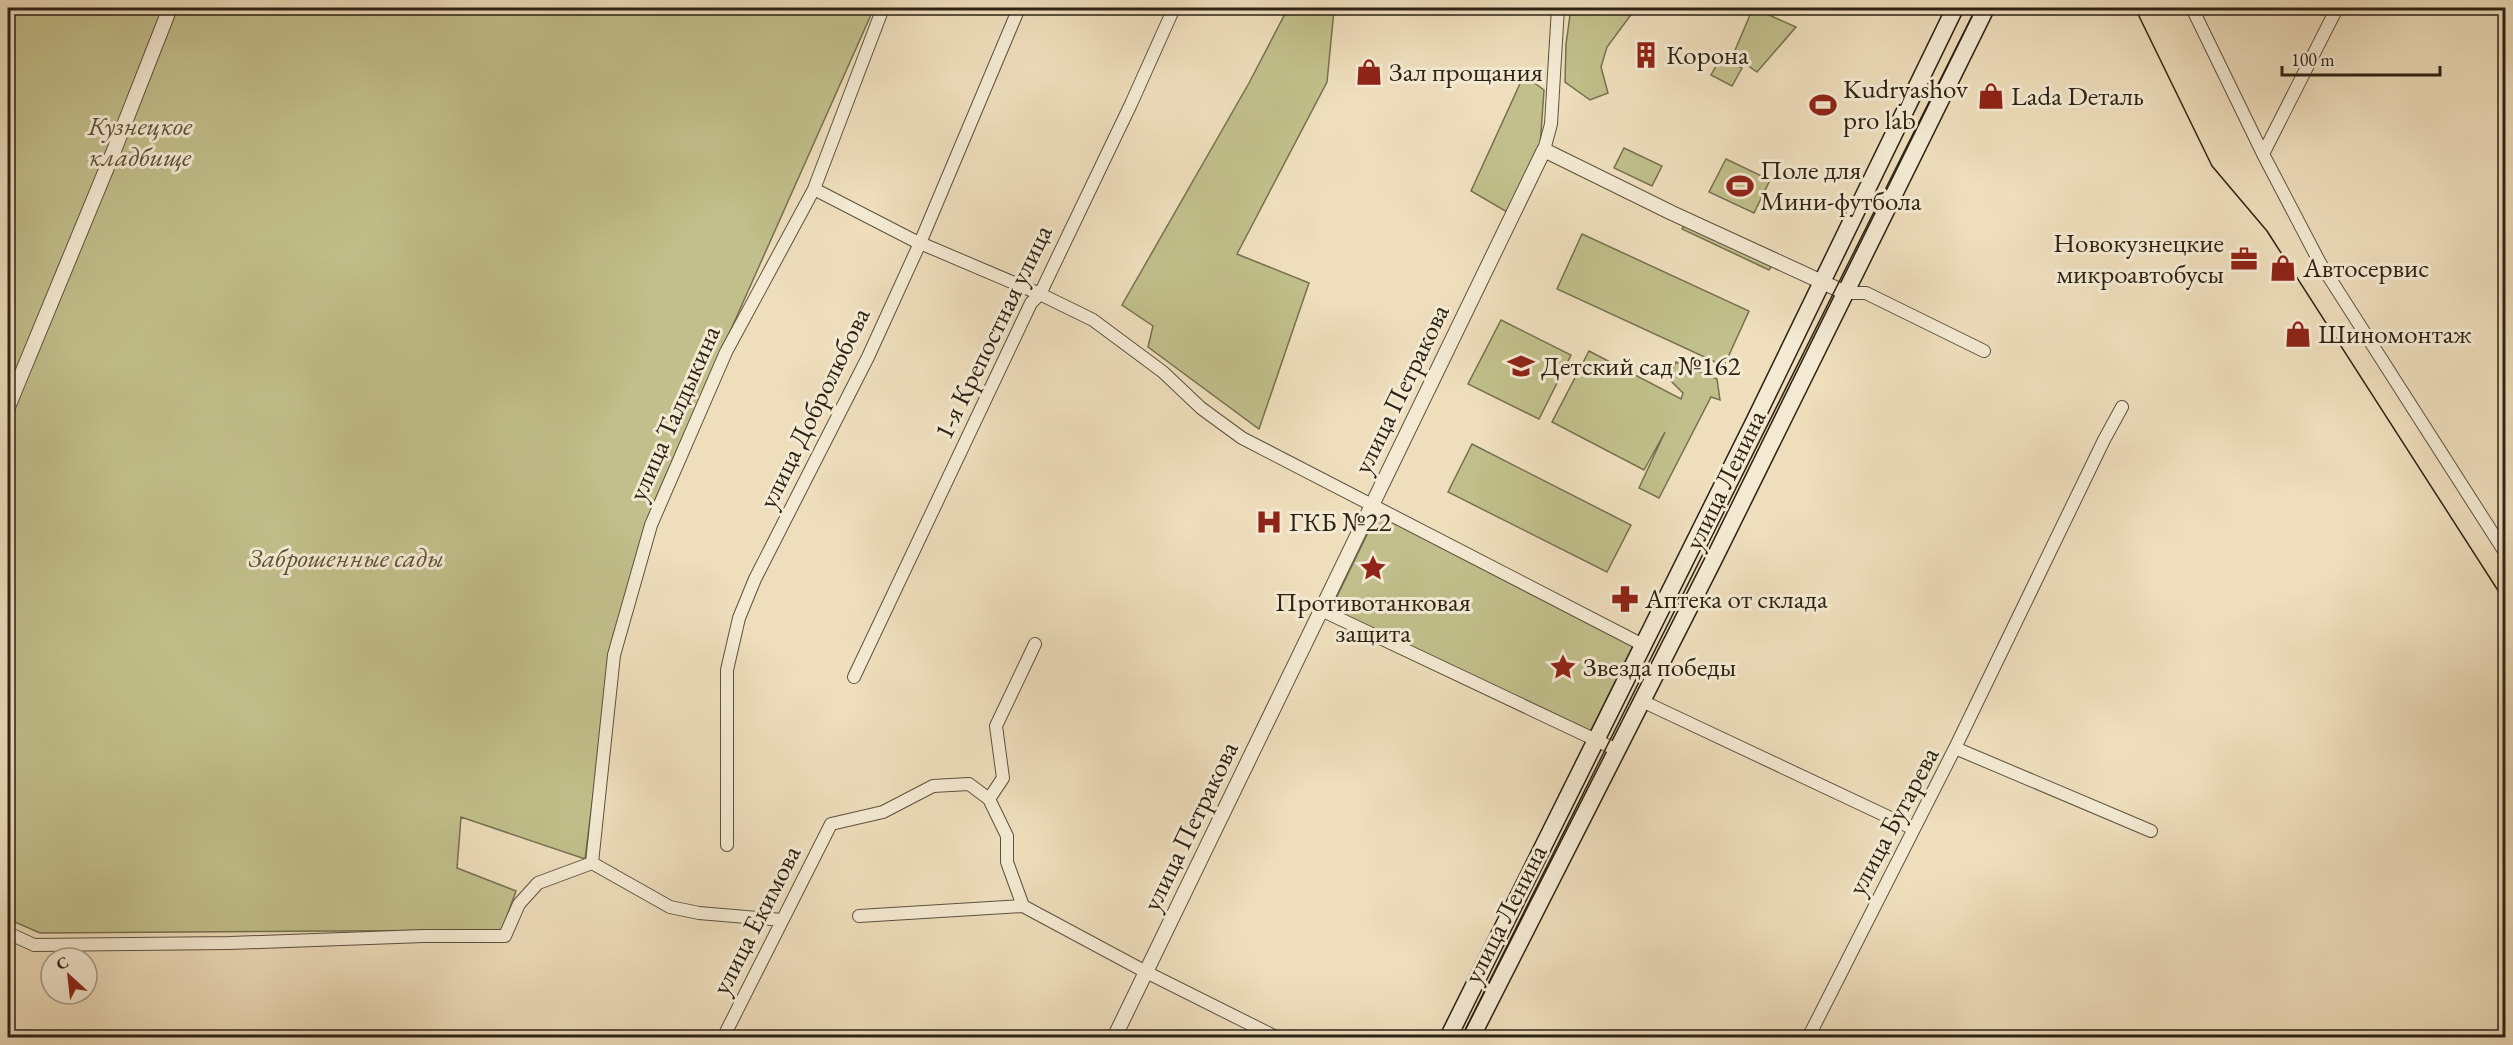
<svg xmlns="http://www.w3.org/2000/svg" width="2513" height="1045" font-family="'EB Garamond',serif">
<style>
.green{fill:#c1bf8b;stroke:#777050;stroke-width:1.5}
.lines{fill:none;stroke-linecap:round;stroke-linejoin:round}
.minor-casing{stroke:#5d513e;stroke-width:14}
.tertiary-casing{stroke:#5d513e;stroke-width:16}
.secondary-casing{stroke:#2d2214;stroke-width:19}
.minor{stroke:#f4ead3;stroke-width:12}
.tertiary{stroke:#f4ead3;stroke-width:14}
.secondary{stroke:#f4ead3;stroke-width:16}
.tram{stroke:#2d2214;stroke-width:1.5}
.labels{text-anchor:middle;stroke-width:6;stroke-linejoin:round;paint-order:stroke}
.poi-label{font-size:27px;fill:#2d2214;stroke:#f4ead3;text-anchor:start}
.park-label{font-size:27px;font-style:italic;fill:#595138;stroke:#f4ead3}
.street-label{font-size:27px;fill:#2d2214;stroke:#f4ead3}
</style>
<rect width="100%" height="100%" fill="#eedebc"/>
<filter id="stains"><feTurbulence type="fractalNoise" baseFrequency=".00333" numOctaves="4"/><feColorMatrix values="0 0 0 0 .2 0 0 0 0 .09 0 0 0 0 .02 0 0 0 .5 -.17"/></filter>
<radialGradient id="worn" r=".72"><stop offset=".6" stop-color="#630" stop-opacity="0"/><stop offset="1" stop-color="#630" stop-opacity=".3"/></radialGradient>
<path class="green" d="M8,8H874L652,507L609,672L585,859L461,817L457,868L516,891L502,930L40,933L8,919Z
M1288,8H1337L1334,10L1327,82L1237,254L1309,283L1259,429L1148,347L1153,326L1122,305L1249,83Z
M1571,8H1636L1607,47L1601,67L1608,93L1590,100L1565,82L1566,44Z
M1753,8L1796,27L1757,72L1733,55Z
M1721,57L1742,68L1732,86L1711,75Z
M1524,75L1544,90L1540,147L1507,212L1471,191Z
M1624,148L1662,166L1652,186L1614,168Z
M1726,159L1770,180L1754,213L1709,192Z
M1687,221L1774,262L1769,270L1682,229Z
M1582,234L1749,311L1724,366L1557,289Z
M1501,320L1571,355L1539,419L1468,384Z
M1589,351L1681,399L1683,393L1668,378L1676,362L1717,379L1720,400L1711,397L1659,498L1639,488L1665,432L1644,470L1552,422Z
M1472,444L1631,525L1607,572L1448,492Z
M1378,512L1634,644L1588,736L1330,611Z"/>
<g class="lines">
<defs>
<path id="minor" d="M2192,8L2263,154L2320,263L2506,554
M1544,150L1551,124L1558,8
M2263,154L2337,8
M814,189L913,240L1040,294L1093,320L1163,372L1201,408L1242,438L1643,645
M1846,293H1866L1984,351
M1321,610L1617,750
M854,677L1031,303L1040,294L1131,104L1174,8
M1642,701L1914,829
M1955,748L2104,440L2122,407
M989,799L1003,778L996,726L1035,644
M727,845V670L739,618L755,579L868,357L920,243L1019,8
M592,863L614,655L651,525L726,352L814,189L883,8
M592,863L670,907L699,913L782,920
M859,916L1023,906
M8,933L34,945L230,943L424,936H505L519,904L538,883L592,863
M723,1038L831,824L883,812L933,786L969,784L989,799L1007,836V862L1023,906L1146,972L1278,1038
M1808,1038L1955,748L2151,831"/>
<path id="tertiary" d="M8,407L115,148L170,8
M1114,1038L1544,150L1672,213L1846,293"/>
<path id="secondary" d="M1448,1038L1755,420L1955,8
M1471,1038L1713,561L1986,8"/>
</defs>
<use href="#minor" class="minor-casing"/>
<use href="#tertiary" class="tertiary-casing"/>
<use href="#secondary" class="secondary-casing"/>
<use href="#minor" class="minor"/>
<use href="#tertiary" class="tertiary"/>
<use href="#secondary" class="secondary"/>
<path class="tram" d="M2135,8L2212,166L2267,231L2506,603
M1461,1038L1976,8"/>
</g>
<defs>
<symbol id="building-bare" viewBox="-9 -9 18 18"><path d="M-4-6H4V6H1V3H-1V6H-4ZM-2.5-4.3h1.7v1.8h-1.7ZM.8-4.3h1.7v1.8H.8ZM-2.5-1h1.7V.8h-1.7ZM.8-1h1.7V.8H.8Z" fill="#8f2418" stroke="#f4ead3" stroke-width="2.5" paint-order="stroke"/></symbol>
<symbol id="shop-bare" viewBox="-9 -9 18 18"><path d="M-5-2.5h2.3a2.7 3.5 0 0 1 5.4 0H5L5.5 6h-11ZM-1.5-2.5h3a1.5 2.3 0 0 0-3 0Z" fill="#8f2418" stroke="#f4ead3" stroke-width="2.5" paint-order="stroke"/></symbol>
<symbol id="stadium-bare" viewBox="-9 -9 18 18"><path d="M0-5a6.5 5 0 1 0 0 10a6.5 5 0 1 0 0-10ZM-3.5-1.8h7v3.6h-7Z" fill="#8f2418" stroke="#f4ead3" stroke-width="2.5" paint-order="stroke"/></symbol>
<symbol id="office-bare" viewBox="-9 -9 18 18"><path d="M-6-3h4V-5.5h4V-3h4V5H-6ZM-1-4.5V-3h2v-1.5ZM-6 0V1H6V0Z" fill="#8f2418" stroke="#f4ead3" stroke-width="2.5" paint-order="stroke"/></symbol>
<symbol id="school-bare" viewBox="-9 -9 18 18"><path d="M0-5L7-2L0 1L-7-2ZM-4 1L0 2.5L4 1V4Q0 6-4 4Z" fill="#8f2418" stroke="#f4ead3" stroke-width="2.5" paint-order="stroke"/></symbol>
<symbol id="hospital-bare" viewBox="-9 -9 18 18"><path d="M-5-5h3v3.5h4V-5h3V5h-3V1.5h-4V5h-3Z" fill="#8f2418" stroke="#f4ead3" stroke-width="2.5" paint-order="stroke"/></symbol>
<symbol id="sight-bare" viewBox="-9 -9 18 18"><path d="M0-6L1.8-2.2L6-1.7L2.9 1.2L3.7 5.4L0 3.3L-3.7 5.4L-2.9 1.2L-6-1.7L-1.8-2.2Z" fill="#8f2418" stroke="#f4ead3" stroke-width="2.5" paint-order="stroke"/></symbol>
<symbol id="pharmacy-bare" viewBox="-9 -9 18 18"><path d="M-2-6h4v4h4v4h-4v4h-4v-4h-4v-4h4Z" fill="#8f2418" stroke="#f4ead3" stroke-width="2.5" paint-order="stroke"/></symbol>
</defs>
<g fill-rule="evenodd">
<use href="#building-bare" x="1627" y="36" width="38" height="38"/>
<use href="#shop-bare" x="1350" y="53" width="38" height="38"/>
<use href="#shop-bare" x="1972" y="77" width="38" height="38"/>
<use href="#stadium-bare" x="1804" y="86" width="38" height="38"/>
<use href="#stadium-bare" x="1721" y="167" width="38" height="38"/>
<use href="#office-bare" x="2225" y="240" width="38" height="38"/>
<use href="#shop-bare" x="2264" y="249" width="38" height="38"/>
<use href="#shop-bare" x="2279" y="315" width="38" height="38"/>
<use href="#school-bare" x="1502" y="347" width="38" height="38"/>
<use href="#hospital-bare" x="1250" y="503" width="38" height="38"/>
<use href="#sight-bare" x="1354" y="549" width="38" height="38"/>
<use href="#pharmacy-bare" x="1606" y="580" width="38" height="38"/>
<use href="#sight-bare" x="1544" y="648" width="38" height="38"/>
</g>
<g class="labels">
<g class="poi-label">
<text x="1666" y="64">Корона</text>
<text x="1389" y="81">Зал прощания</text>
<text x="1843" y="98">Kudryashov<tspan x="1843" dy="31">pro lab</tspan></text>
<text x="2011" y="105">Lada Dеталь</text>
<text x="1760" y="179">Поле для<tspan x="1760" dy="31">Мини-футбола</tspan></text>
<text x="2224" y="252" text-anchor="end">Новокузнецкие<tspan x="2224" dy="31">микроавтобусы</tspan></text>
<text x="2303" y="277">Автосервис</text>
<text x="2318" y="343">Шиномонтаж</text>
<text x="1541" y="375">Детский сад №162</text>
<text x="1289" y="531">ГКБ №22</text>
<text x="1645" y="608">Аптека от склада</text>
<text x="1373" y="611" text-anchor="middle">Противотанковая<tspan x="1373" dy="31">защита</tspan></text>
<text x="1583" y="676">Звезда победы</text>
</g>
<g class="park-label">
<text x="140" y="135">Кузнецкое<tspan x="140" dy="31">кладбище</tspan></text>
<text x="346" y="567">Заброшенные сады</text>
</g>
<g class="street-label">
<text transform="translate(993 332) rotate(-64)" y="9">1-я Крепостная улица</text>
<text transform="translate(1401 389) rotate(-64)" y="9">улица Петракова</text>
<text transform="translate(814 408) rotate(-64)" y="9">улица Добролюбова</text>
<text transform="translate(674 413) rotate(-66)" y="9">улица Талдыкина</text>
<text transform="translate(1725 480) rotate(-64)" y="9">улица Ленина</text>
<text transform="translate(1893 821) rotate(-62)" y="9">улица Бугарева</text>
<text transform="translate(1190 826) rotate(-64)" y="9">улица Петракова</text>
<text transform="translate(1505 914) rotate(-63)" y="9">улица Ленина</text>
<text transform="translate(756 920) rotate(-63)" y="9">улица Екимова</text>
</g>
</g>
<rect width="2513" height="1045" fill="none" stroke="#eedebc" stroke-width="30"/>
<rect x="9" y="9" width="2495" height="1027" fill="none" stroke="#2d2214" stroke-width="3"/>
<rect x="15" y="15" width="2483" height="1015" fill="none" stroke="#2d2214" stroke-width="1.5"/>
<g transform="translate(69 976) rotate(333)"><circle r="28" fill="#f4ead3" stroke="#a49a87" stroke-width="1.5"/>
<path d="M0-4.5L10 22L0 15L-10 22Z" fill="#8f2418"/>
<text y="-9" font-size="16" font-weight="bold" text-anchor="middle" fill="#2d2214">С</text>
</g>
<path d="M2282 66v9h158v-9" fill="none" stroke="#2d2214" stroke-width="3"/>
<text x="2291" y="66" font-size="18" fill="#2d2214" stroke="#f4ead3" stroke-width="4.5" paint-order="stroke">100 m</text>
<rect width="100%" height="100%" filter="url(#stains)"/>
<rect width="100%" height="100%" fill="url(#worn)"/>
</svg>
